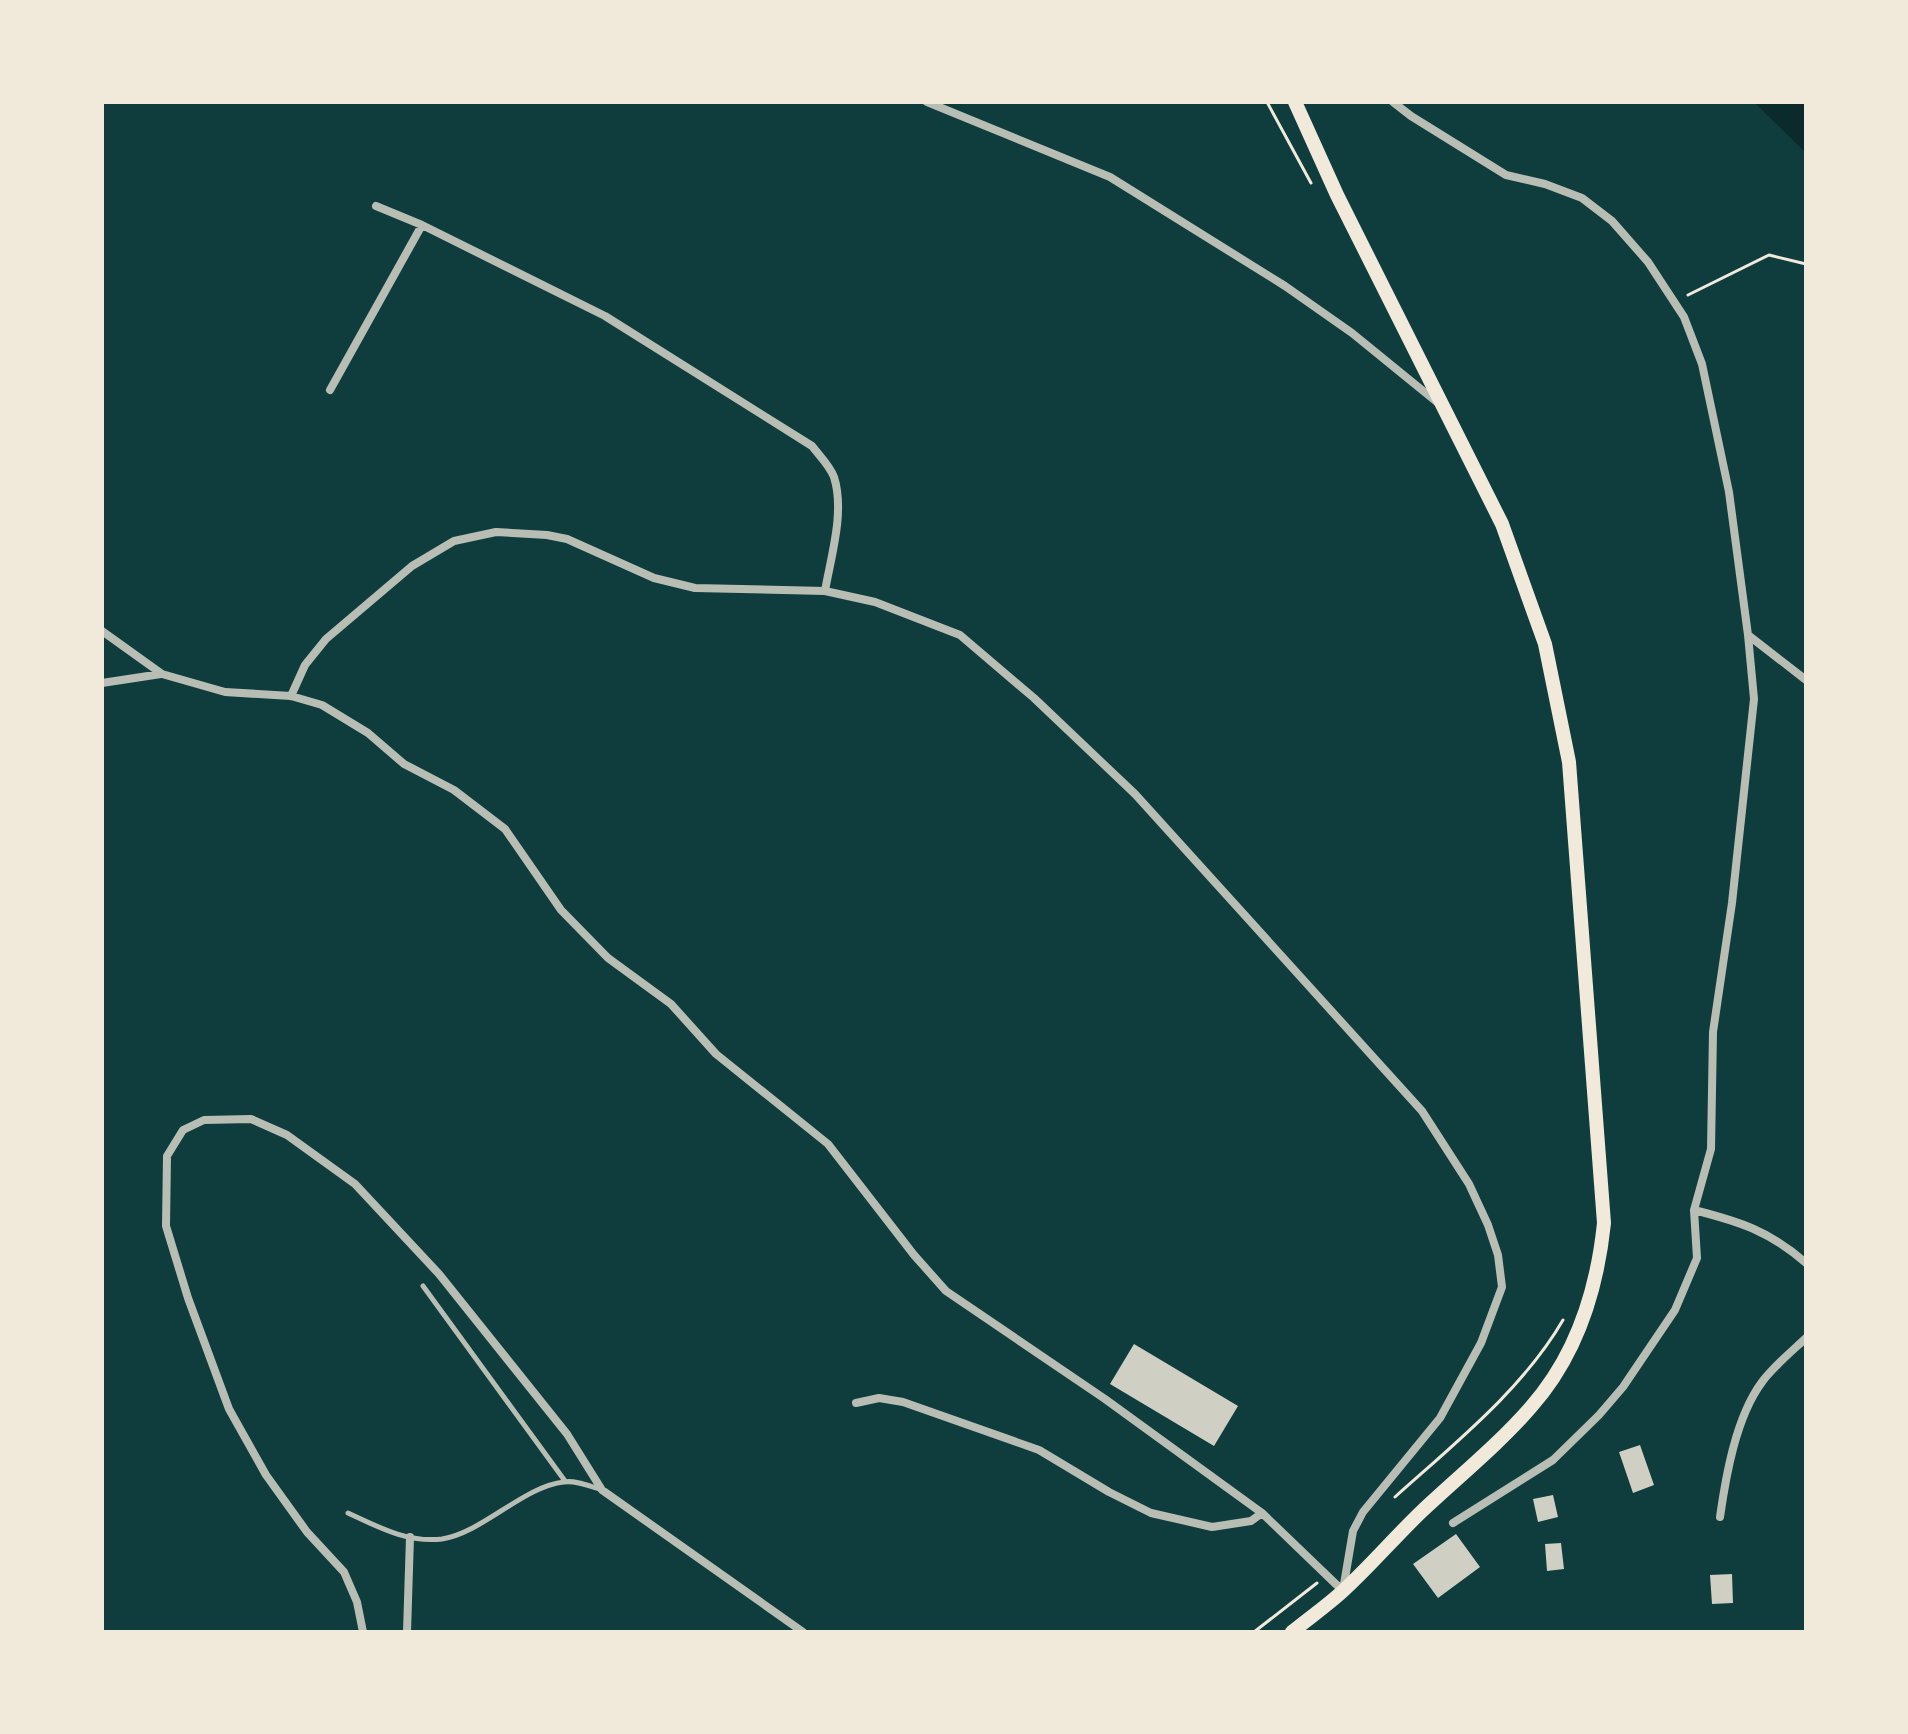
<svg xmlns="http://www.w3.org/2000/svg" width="1908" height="1734" font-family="'Nunito Sans',sans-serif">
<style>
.water{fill:#0a2a2b}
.building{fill:#cfcfc3}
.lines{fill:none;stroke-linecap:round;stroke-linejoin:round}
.path{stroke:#f1e9da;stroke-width:3}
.service{stroke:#b8beb3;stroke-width:5}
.minor{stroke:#b8beb3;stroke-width:8}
.secondary{stroke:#f1e9da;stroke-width:14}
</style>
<rect width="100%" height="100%" fill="#0f3d3e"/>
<path class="water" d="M1754,102H1806V153Z"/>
<path class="building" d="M1134,1344L1238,1406L1214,1446L1110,1384Z
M1640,1445L1654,1485L1633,1493L1619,1452Z
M1553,1495L1558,1517L1538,1522L1533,1499Z
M1456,1534L1480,1567L1438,1598L1413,1564Z
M1561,1543L1564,1569L1547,1571L1545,1544Z
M1732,1574L1733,1603L1712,1604L1710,1575Z"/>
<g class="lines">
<path class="path" d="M1267,102L1311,183
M1688,295L1769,255L1806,264
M1395,1497C1454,1444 1523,1389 1563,1320
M1254,1632L1317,1583"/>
<path class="service" d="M423,1286L565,1481
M348,1513C378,1527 408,1543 442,1539C482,1533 524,1486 564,1482C576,1480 589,1486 600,1489"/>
<path class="minor" d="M927,102L1110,177L1285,286L1352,333L1438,403
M1393,102L1411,116L1506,175L1545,184L1582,198L1612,221L1648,262L1684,317L1702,364L1729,492L1748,635L1806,680
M376,206L422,225L605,316L812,446C819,455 830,466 834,477C845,512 831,556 825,591
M330,390L422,225
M102,631L162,674L225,692L291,696L322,705L368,733L404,764L454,790L505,829L561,910L608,958L671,1004L716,1054L828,1144L914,1255L946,1291L1105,1399L1262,1513L1343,1591
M102,683L161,674
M291,696L305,665L326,639L412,566L454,541L496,532L547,535L567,539L654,578L695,588L825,591L875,602L960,635L1034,698L1135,794L1422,1111L1469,1184L1488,1225L1498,1255L1502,1287L1481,1343L1440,1418L1363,1512L1353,1531L1343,1590
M1694,1210C1741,1222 1769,1231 1806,1263
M856,1403L879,1398L903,1402L1039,1450L1109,1492L1151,1513L1212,1527L1251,1521L1262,1513
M1720,1517C1726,1475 1736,1417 1762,1382C1774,1366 1791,1352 1806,1338
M1453,1523L1553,1460L1599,1415L1623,1387L1675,1310L1697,1258L1694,1210L1711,1149L1713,1032L1732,903L1754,699L1748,635
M363,1632L357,1602L344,1572L307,1532L266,1475L229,1409L188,1298L166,1226L167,1156L183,1130L204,1120L251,1119L287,1135L355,1184L439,1274L567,1434L602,1490L803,1632
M407,1632L410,1537"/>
<path class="secondary" d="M1292,1632C1309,1618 1328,1605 1344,1590C1371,1565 1395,1537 1421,1512C1457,1478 1499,1444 1531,1407C1577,1355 1597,1291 1604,1223L1569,762L1545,644L1502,524L1337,195L1295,102"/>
</g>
<rect width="1908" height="1734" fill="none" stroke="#f1e9da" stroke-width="208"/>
</svg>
